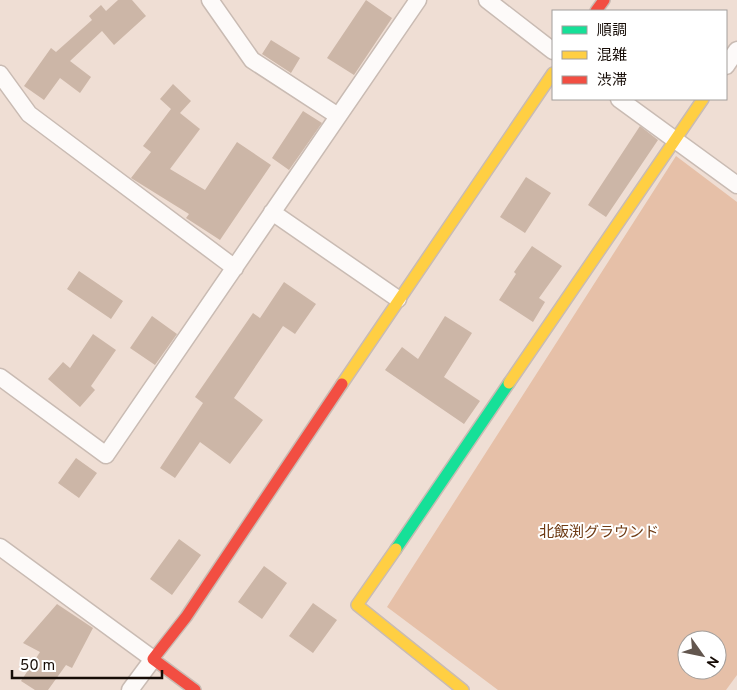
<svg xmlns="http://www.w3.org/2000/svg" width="737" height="690" font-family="Overpass,'Noto Sans JP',sans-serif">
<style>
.green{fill:#e6c0a8;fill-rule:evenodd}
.building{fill:#ccb6a7}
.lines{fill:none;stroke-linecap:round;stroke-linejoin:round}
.street-casing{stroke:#c9bbb3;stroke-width:19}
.fast-casing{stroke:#c9bbb3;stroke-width:14}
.slow-casing{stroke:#c9bbb3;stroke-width:14}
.jam-casing{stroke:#c9bbb3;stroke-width:14}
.street{stroke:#fdfaf9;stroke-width:16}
.fast{stroke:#16e098;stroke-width:11}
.slow{stroke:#ffcf43;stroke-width:11}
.jam{stroke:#f24e42;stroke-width:11}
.labels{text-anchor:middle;stroke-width:4;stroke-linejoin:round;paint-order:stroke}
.park-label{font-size:15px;fill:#6e3a13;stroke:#fff}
</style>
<rect width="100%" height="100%" fill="#efded4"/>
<path class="green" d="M676,156L737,202V675L726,690H498L387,607ZM687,640H717V670H687Z"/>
<path class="building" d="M118,0H132L146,16L114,45L102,31L70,61L91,77L80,93L60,78L44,100L24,86L51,48L56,52L92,20L89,16L101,5L106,11Z
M366,0L392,18L354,75L327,58Z
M271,40L300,58L291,73L262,54Z
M173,84L191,101L180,113L200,129L170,169L205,190L237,142L271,165L220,240L186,218L189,214L131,178L151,152L143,146L171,109L160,99Z
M303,111L322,123L289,170L272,158Z
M640,126L658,140L606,217L588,205Z
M526,177L551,193L525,233L500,217Z
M532,246L562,266L539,298L545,302L533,322L499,300L516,274L514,272Z
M79,271L123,301L111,319L67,289Z
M284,282L316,304L295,334L283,326L234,398L263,420L230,464L200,442L175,478L160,468L203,403L195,397L253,313L260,318Z
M152,316L177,334L155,365L130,348Z
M445,316L472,333L444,377L480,401L464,424L385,370L402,347L418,359Z
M93,334L116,350L91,386L95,390L80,407L48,379L63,362L70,368Z
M76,458L97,473L79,498L58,483Z
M179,539L201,555L172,595L150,579Z
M264,566L287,583L262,619L238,602Z
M313,603L337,620L313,653L289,636Z
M57,604L93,628L72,668L66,665L48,690H35L21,681L40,652L23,643Z"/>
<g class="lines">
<defs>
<path id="street" d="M210,0L252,60L338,116
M487,0L553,51
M726,66L737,50
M0,74L29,114L235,268
M619,99L737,185
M272,212L398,299
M0,377L106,455L418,0
M0,547L153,659L130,690"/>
<path id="fast" d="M396,549L509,383"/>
<path id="slow" d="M509,383L703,99
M342,384L553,73
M396,549L357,605L463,690"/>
<path id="jam" d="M596,11L604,0
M195,690L153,659L186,617L342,384"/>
</defs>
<use href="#street" class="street-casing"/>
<use href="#fast" class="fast-casing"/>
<use href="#slow" class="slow-casing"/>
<use href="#jam" class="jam-casing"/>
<use href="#street" class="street"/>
<use href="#fast" class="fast"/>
<use href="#slow" class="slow"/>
<use href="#jam" class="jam"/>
</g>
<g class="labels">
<g class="park-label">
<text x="599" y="537">北飯渕グラウンド</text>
</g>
</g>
<rect x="552" y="10" width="175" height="90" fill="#ffffff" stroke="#a29e9b"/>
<rect x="562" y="26" width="25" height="8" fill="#16e098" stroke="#a29e9b"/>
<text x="597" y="35" font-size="15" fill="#160c06">順調</text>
<rect x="562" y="51" width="25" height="8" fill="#ffcf43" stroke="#a29e9b"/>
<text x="597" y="60" font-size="15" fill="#160c06">混雑</text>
<rect x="562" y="76" width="25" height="8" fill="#f24e42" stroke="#a29e9b"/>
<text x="597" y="85" font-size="15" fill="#160c06">渋滞</text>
<g transform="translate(702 655) rotate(123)"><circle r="24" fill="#ffffff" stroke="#a29e9b"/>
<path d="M0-4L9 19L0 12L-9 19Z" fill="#62564e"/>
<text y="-8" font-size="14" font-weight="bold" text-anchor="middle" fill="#160c06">N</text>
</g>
<path d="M12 670v8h150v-8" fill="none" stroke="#160c06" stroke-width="2.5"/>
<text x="20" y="670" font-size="15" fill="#160c06" stroke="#ffffff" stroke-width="4" paint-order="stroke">50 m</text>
</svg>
